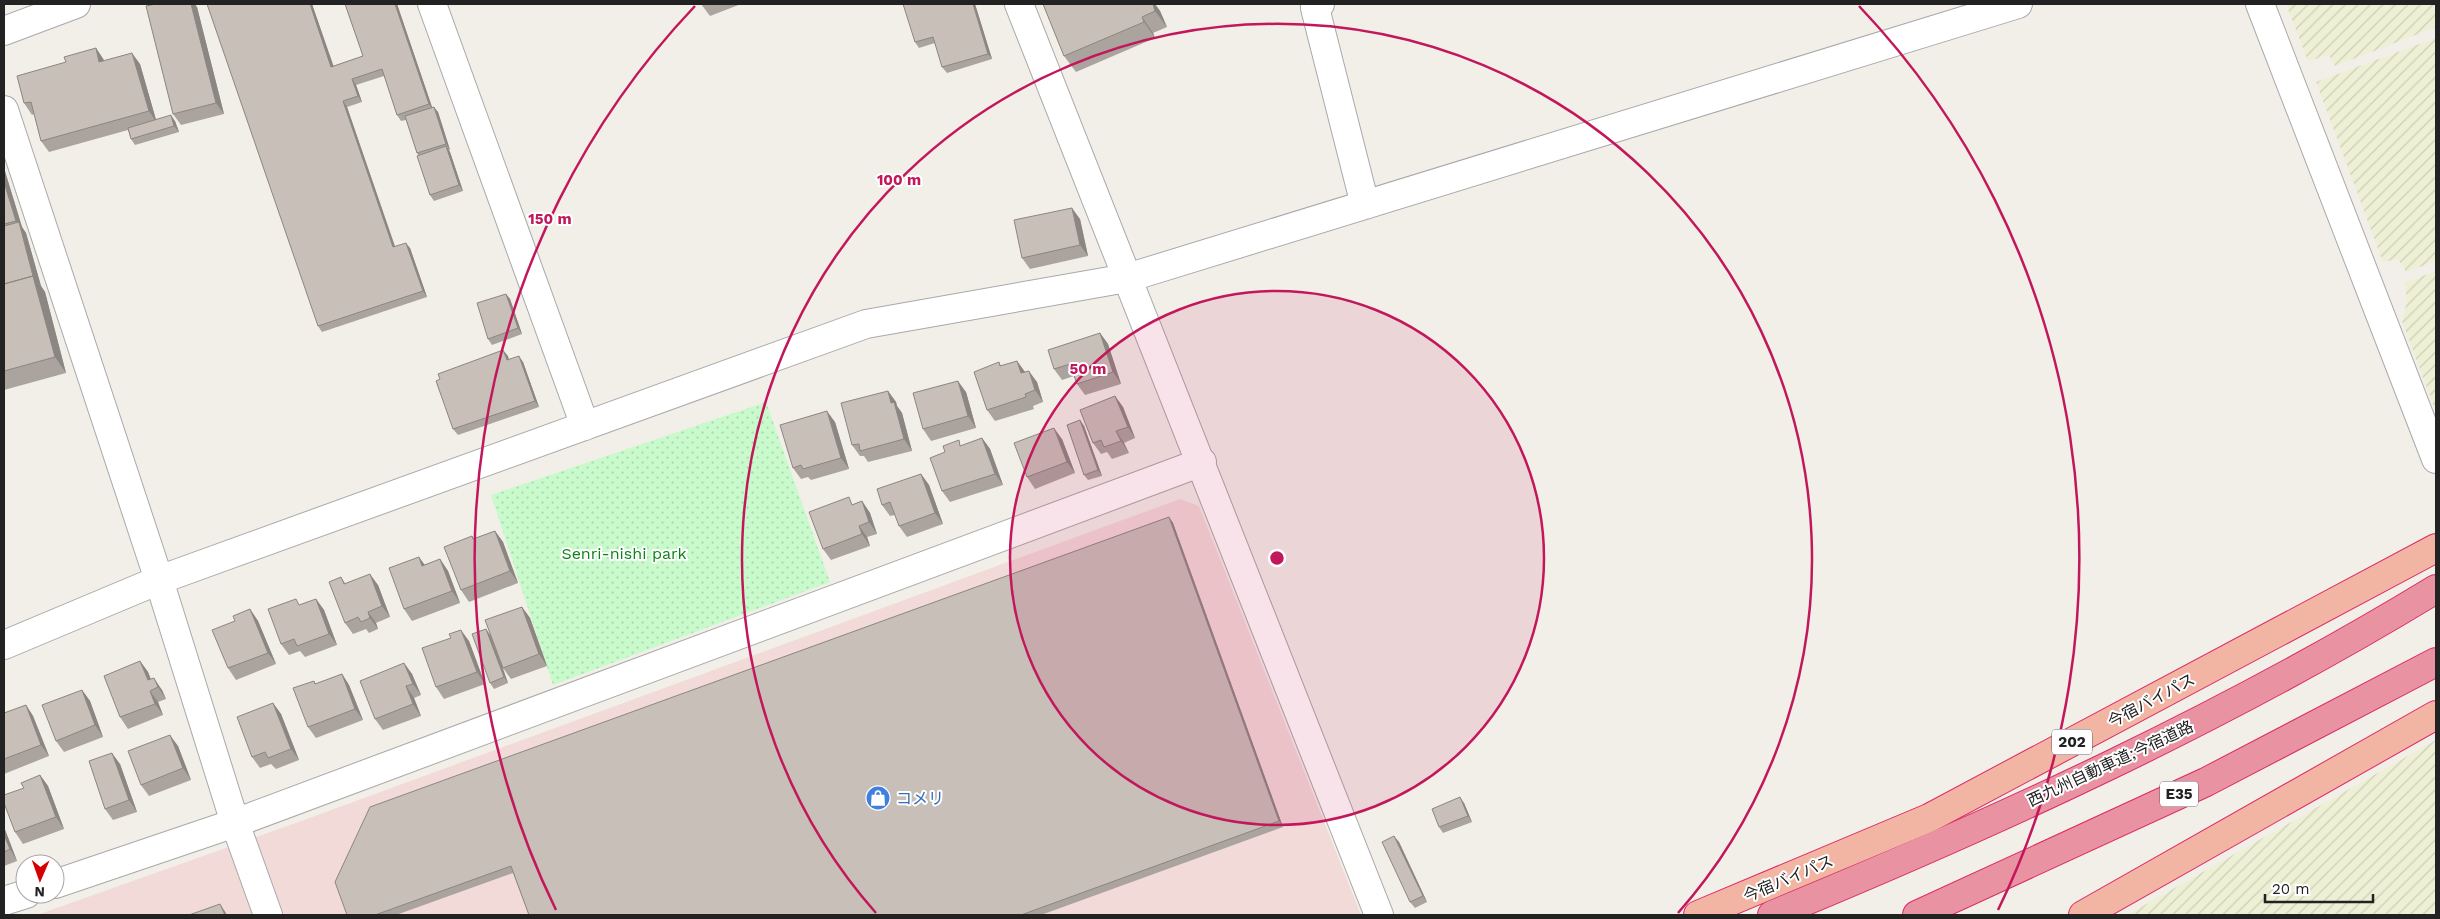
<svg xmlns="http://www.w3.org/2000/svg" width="2440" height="919" font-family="'Work Sans','Noto Sans JP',sans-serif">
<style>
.commercial{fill:#f2dad9}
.farmland{fill:url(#farmland-furrows)}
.park{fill:url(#park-dots)}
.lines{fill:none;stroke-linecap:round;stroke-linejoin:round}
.minor-casing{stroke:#a9a9a9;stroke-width:30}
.trunk-casing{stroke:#dc2a67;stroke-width:30}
.motorway-casing{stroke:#dc2a67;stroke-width:30}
.minor{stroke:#fff;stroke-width:28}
.trunk{stroke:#f2b4a3;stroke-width:28}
.motorway{stroke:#e892a2;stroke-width:28}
.wall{fill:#aba49e}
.shaded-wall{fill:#8b8681}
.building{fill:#c7bfb8;stroke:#8b8681}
.ring{fill:none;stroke:#c2185b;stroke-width:2.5}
.labels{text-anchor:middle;stroke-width:4;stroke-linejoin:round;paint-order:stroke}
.shield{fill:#fff;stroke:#646464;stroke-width:1}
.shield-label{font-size:15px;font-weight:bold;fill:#222}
.park-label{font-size:16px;fill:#0c8416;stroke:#fff}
.street-label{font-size:16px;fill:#222;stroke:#fff}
.shop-label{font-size:16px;fill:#366cbe;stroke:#fff;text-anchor:start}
.centre{fill:#c2185b;stroke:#fff;stroke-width:2.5}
.ring-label{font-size:15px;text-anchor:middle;font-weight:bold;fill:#c2185b;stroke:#fff;stroke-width:4;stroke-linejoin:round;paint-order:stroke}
</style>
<defs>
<pattern id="farmland-furrows" width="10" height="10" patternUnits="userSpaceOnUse" patternTransform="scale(1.25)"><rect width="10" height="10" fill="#eef0d5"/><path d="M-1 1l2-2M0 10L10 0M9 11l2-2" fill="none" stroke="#ccceb7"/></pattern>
<pattern id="park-dots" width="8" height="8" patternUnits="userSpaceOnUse" patternTransform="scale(1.25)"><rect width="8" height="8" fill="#c8facc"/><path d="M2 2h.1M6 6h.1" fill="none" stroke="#acd6af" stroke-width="1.8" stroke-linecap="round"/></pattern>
</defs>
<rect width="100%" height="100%" fill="#f2efe9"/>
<path class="commercial" d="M1180,499L1199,506L1361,915H37L293,824Z"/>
<path class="farmland" d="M2286,4H2436V27L2335,66L2329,55L2308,61Z
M2436,38V261L2406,272L2398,259L2383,262L2316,82Z
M2436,271V412L2402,321L2407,302L2405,283Z
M2436,740V915H2127Z"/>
<path class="park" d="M766,402L830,582L553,685L491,495Z"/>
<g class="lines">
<defs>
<path id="minor" d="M432,4L585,426
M1019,4L1379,915
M1320,4L1315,8L1365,205
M2260,4L2436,459
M4,31L76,4
M4,110L159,580L235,823L268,915
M4,645L159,580L866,324L1127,278L2018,4
M55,884L235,823L1202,462
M4,901L26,894"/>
<path id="trunk" d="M1698,915L1929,818L2436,548
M2083,915L2436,715"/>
<path id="motorway" d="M1772,915C2000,821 2226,717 2436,589
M1917,915L2206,782L2436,662"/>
</defs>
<use href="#minor" class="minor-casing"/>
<use href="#trunk" class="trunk-casing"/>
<use href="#motorway" class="motorway-casing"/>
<use href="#minor" class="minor"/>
<use href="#trunk" class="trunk"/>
<use href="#motorway" class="motorway"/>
</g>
<path class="wall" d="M312,4L333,66L363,56L345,4H397L432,107L438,112L450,150H449L450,152L463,191L434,201L430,195L418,155L417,153L406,120L401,121L397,115L384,76L356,85L362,102L347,107L395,246L410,248L427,297L322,332L318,326Z
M701,4H741L710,16Z
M975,4L992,59L947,73L942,67L935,43L919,48L915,42Z
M1043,4H1155L1160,11L1167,27L1153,33L1155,38L1076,72L1064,56Z
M197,7L224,114L181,125L173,114Z
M96,48L104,61L140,64L156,120L175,121L179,132L135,145L131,139L128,130L49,152L41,141L34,114L32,115L24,103L66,62Z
M4,168L22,227L26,233L41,286L45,292L66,373L4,390Z
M1080,219L1088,256L1030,269L1022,258Z
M506,294L510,299L522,334L492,345L488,339Z
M1100,333L1108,344L1121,384L1085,395L1077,384L1074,376L1062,380L1054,369Z
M508,356V359L523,362L539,407L458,435L453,429Z
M1017,361L1025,372L1037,382L1043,402L1033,406L1034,409L995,421L987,410L999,362L1001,366Z
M888,391L896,402L897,406L902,413L912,451L868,462L864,456H860L852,445Z
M966,392L976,428L931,441L923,429Z
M1115,396L1123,407L1135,438L1124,443L1129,453L1112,459L1107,452L1101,454L1093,443Z
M1080,420L1084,426L1102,476L1088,480L1084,475Z
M835,422L849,469L811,480L808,477L801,479L793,468Z
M982,438L990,449L1003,485L950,502L942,491L945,452Z
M1062,439L1075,473L1035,489L1027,477Z
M921,474L929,485L943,524L907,537L899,526L895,515L890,516L882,505Z
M862,501L870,513L877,534L867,537L870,546L831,560L823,549L854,504Z
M1169,517L1173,523L1283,827L1041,915H529L513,873L396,915H347Z
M495,531L503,542L518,583L469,602L461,590L472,536L474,539Z
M419,557L424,565L440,559L448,571L460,603L412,621L404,609Z
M341,577L345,583L378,585L390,617L376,623L378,629L369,633L366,629L353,634L345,623Z
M316,599L324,610L337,645L305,657L300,651L289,655L281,644L300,605Z
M522,607L530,618L547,666L511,679L503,668L508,683L494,689L490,683L486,629L490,635Z
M250,609L258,621L276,664L236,680L228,668L235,621Z
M469,641L485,684L444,699L436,687Z
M140,661L148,672L151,679L162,690L166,699L158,702L163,715L128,729L120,717Z
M404,663L412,674L421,695L414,698L421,716L383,730L375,719Z
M342,674L349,685L363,720L316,738L308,727L314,681L316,684Z
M82,690L90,701L103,737L64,752L56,741Z
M273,703L281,714L299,760L276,769L271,764L260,768L252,757Z
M26,705L33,716L49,756L4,774V713Z
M178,746L191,780L149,796L141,785Z
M120,764L137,812L113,820L105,809Z
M40,775L48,786L64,829L23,844L15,832L24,788Z
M1464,803L1472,822L1443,833L1439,827Z
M4,827L17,861L4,866Z
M1399,842L1427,902L1415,908L1410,902Z"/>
<path class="shaded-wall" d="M191,4H195L197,7L224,114L216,103Z
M310,4H312L336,73L331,67Z
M395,4H397L433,110L429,104Z
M973,4H975L992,59L988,54Z
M1153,4H1155L1160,11L1167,27L1155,11Z
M1142,17L1153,33L1155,38L1144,22Z
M96,48L104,60L107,74L99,62Z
M132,53L140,64L157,123L149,111Z
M352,79L356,85L362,102L358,96Z
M343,101L347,107L397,253L393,247Z
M434,107L438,112L450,150L446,144Z
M171,115L175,121L179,132L174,126Z
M446,146L450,152L463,191L459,185Z
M4,168L22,227L26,233L41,286L45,292L66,373L55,357L20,227L16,221L4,182Z
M1072,208L1080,219L1088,256L1080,245Z
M406,243L410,248L427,297L423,291Z
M506,294L510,299L522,334L518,328Z
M1100,333L1108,344L1121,384L1113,372Z
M503,350L508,356L511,366L507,360Z
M519,356L523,362L539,407L535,401Z
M1017,361L1025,372L1021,373Z
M1029,371L1037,382L1043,402L1035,390Z
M958,381L966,392L976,428L968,416Z
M888,391L896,402L897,406L902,413L912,451L904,439L891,403Z
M1115,396L1123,407L1135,438L1128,427Z
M827,411L835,422L849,469L841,458Z
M1080,420L1084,426L1102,476L1098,470Z
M1054,428L1062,439L1075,473L1067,462Z
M1116,431L1124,443L1129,453L1121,441Z
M982,438L990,449L1003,485L995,474Z
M921,474L929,485L943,524L935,513Z
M862,501L870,513L877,534L869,522Z
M1169,517L1173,523L1283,827L1279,821Z
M859,526L867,537L870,546L862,534Z
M495,531L503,542L518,583L510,571Z
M419,557L427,568L422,566Z
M440,559L448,571L460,603L452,591Z
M370,574L378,585L390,617L382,606Z
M316,599L324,610L337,645L329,634Z
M522,607L530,618L547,666L539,654Z
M250,609L258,621L276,664L268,653Z
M368,612L376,623L378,629L370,618Z
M486,629L490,635L508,683L504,677Z
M461,630L469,641L485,684L477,672Z
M140,661L148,672L154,689L148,680Z
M404,663L412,674L421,695L413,684Z
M342,674L349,685L363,720L355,709Z
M154,678L162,690L166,699L158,687Z
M406,686L414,698L421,716L413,704Z
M82,690L90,701L103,737L95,725Z
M150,691L158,702L163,715L155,704Z
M273,703L281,714L299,760L291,749Z
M26,705L33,716L49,756L41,745Z
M170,735L178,746L191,780L183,768Z
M112,753L120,764L137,812L129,800Z
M40,775L48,786L64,829L56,817Z
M1460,797L1464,803L1472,822L1468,816Z
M4,827L17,861L10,849L4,835Z
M1394,836L1399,842L1427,902L1423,896Z
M220,904L224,910L227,915H225Z"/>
<path class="building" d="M156,4H191L216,103L173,114L146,6Z
M207,4H310L331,67L363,56L345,4H395L429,104L397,115L382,69L352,79L358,96L343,101L393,247L406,243L423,291L318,326Z
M903,4H973L988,54L942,67L933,37L915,42Z
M1043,4H1153L1155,11L1142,17L1144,22L1064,56Z
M96,48L99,62L132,53L149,111L41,141L31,102L24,103L17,76L66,62L64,57Z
M434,107L446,144L417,153L405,116Z
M171,115L174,126L131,139L128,128Z
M446,146L459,185L430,195L417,156Z
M4,182L16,221L4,224Z
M1072,208L1080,245L1022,258L1014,220Z
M19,222L33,276L4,284V226Z
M33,276L55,357L4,371V284Z
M506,294L518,328L488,339L477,303Z
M1100,333L1113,372L1077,384L1070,364L1054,369L1048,350Z
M503,350L507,360L519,356L535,401L453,429L436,381L440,379L438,374Z
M1017,361L1021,373L1029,371L1035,390L1025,394L1026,397L987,410L974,372L999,362L1000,366Z
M958,381L968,416L923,429L913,393Z
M888,391L891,403L894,402L904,439L860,451L859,444L852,445L841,403Z
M1115,396L1128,427L1116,431L1121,441L1104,447L1101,440L1093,443L1080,410Z
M827,411L841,458L803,469L801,465L793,468L780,425Z
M1080,420L1098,470L1084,475L1067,425Z
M1054,428L1067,462L1027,477L1014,443Z
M982,438L995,474L942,491L930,458L945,452L943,446L959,440L960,446Z
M921,474L935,513L899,526L890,502L882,505L877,489Z
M849,497L852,505L862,501L869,522L859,526L862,534L823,549L809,512Z
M1169,517L1279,821L1021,915H529L511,866L375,915H347L335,882L370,807Z
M495,531L510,571L461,590L444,547L472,536L473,539Z
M419,557L422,566L440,559L452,591L404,609L389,568Z
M370,574L382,606L368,612L370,618L361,622L358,617L345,623L329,582L341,577L344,584Z
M296,599L299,605L316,599L329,634L297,646L294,639L281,644L268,609Z
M522,607L539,654L503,668L485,620Z
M250,609L268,653L228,668L212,630L235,621L233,616Z
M486,629L504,677L490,683L472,634Z
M461,630L477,672L436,687L422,648L451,638L449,634Z
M140,661L148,680L154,678L158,687L150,691L155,704L120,717L104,676Z
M404,663L413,684L406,686L413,704L375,719L360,681Z
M342,674L355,709L308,727L293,688L314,681L315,684Z
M82,690L95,725L56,741L42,705Z
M273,703L291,749L268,758L265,752L252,757L237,717Z
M26,705L41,745L4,759V713Z
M170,735L183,768L141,785L128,751Z
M112,753L129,800L105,809L89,761Z
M40,775L56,817L15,832L4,803V795L24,788L21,783Z
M1460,797L1468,816L1439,827L1432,809Z
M4,835L10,849L4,852Z
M1394,836L1423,896L1410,902L1382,842Z
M220,904L225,915H189Z"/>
<circle cx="1277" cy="558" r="267" fill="#c2185b" fill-opacity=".12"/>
<g class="ring">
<circle cx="1277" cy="558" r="267"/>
<path d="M876 913A535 535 0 1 1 1678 913"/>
<path d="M556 910A802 802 0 0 1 695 6M1859 6A802 802 0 0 1 1998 910"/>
</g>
<defs>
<symbol id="shop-disc" viewBox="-11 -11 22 22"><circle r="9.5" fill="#3f7fe0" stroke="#fff"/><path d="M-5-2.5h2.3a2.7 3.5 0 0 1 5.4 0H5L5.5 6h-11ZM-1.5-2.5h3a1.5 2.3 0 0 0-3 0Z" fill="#fff"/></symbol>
</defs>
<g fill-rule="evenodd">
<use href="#shop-disc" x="864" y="784" width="28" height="28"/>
</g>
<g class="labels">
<g class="shield">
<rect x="2052" y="729.5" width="40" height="25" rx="4"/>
<rect x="2160" y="781.5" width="38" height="25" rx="4"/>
</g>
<g class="shield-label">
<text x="2072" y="747">202</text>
<text x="2179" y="799">E35</text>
</g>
<g class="park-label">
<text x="624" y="559">Senri-nishi park</text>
</g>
<g class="street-label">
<text transform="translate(2151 700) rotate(-28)" y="6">今宿バイパス</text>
<text transform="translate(2110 763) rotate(-25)" y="6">西九州自動車道;今宿道路</text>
<text transform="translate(1788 878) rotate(-23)" y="6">今宿バイパス</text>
</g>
<g class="shop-label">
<text x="896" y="804">コメリ</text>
</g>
</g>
<circle cx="1277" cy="558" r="8" class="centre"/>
<g class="ring-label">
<text x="899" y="185">100 m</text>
<text x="550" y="224">150 m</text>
<text x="1088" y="374">50 m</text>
</g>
<rect width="2440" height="919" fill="none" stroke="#222222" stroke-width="10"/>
<g transform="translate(40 879) rotate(182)"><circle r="24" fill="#ffffff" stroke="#a7a7a7"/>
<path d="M0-4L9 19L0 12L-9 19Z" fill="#d40000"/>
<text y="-8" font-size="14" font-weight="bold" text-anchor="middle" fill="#222222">N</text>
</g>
<path d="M2265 894v8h108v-8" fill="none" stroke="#222222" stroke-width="2.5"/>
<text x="2272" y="894" font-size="15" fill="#222222" stroke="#ffffff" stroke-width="4" paint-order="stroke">20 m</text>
</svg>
